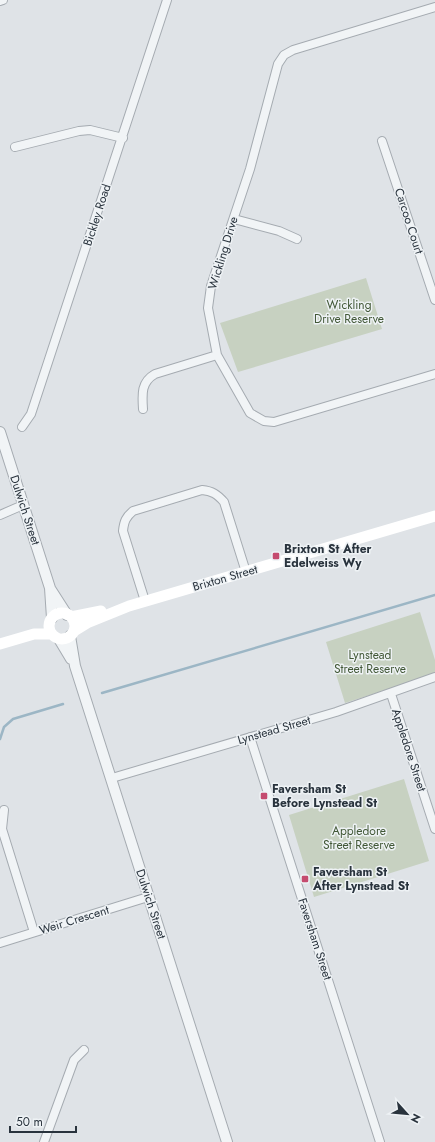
<svg xmlns="http://www.w3.org/2000/svg" width="435" height="1142" font-family="Jost,sans-serif">
<style>
.green{fill:#c7d1c1}
.lines{fill:none;stroke-linecap:round;stroke-linejoin:round}
.stream{stroke:#9cb6c5;stroke-width:2.5}
.minor-casing{stroke:#a5abb1;stroke-width:10}
.tertiary-casing{stroke:#a5abb1;stroke-width:12}
.minor{stroke:#f1f4f6;stroke-width:8}
.tertiary{stroke:#f1f4f6;stroke-width:10}
.secondary{stroke:#fff;stroke-width:11}
.poi-dot{fill:#c54b6f;stroke:#eef2f5;stroke-width:1.5}
.labels{text-anchor:middle;stroke-width:3;stroke-linejoin:round;paint-order:stroke}
.street-label{font-size:12px;fill:#29333d;stroke:#eef2f5}
.park-label{font-size:12px;fill:#425837;stroke:#eef2f5}
.poi-label{font-size:12px;font-weight:bold;fill:#29333d;stroke:#eef2f5;text-anchor:start}
</style>
<rect width="100%" height="100%" fill="#dfe3e7"/>
<path class="green" d="M366,278L382,329L238,372L220,323Z
M420,612L435,660V674L345,703L326,642Z
M404,779L429,861L314,897L289,815Z"/>
<g class="lines">
<path class="stream" d="M102,693L435,595
M0,739L4,727L13,719L63,704"/>
<defs>
<path id="minor" d="M0,1L3,0
M435,7L293,50L284,55L278,64L250,169L211,286L208,308L217,355L250,413L264,421L274,422L435,374
M382,141L435,300
M15,147L79,131L90,130L123,138
M234,219L279,231L297,239
M143,409C142,394 141,382 155,374L217,355
M22,427L31,414L167,0
M0,515L23,505
M145,601L123,531C124,521 126,517 133,511L202,490C212,491 217,494 224,502L246,572
M391,694L435,829
M250,737L380,1142
M112,778L336,712L435,677
M4,810L2,829L34,932
M0,943L148,897
M44,1142L74,1060L84,1050"/>
<path id="tertiary" d="M0,432L50,588L52,618
M51,590L67,615
M70,636L75,666L227,1142
M59,639L71,659"/>
</defs>
<use href="#minor" class="minor-casing"/>
<use href="#tertiary" class="tertiary-casing"/>
<use href="#minor" class="minor"/>
<use href="#tertiary" class="tertiary"/>
<path class="secondary" d="M49 626a13 13 0 1 1 26 0a13 13 0 1 1-26 0Z
M71,617L101,611
M74,631L87,623L129,606L435,516
M0,644L34,634H52"/>
</g>
<g class="poi-dot">
<rect x="272" y="552" width="8" height="8" rx="2"/>
<rect x="260" y="792" width="8" height="8" rx="2"/>
<rect x="301" y="875" width="8" height="8" rx="2"/>
</g>
<g class="labels">
<g class="street-label">
<text transform="translate(97 215) rotate(-72)" y="4">Bickley Road</text>
<text transform="translate(409 221) rotate(72)" y="4">Carcoo Court</text>
<text transform="translate(223 253) rotate(-73)" y="4">Wickling Drive</text>
<text transform="translate(25 510) rotate(72)" y="4">Dulwich Street</text>
<text transform="translate(225 578) rotate(-16)" y="4">Brixton Street</text>
<text transform="translate(274 730) rotate(-16)" y="4">Lynstead Street</text>
<text transform="translate(409 750) rotate(72)" y="4">Appledore Street</text>
<text transform="translate(151 904) rotate(72)" y="4">Dulwich Street</text>
<text transform="translate(74 920) rotate(-17)" y="4">Weir Crescent</text>
<text transform="translate(315 939) rotate(72)" y="4">Faversham Street</text>
</g>
<g class="park-label">
<text x="349" y="309">Wickling<tspan x="349" dy="14">Drive Reserve</tspan></text>
<text x="370" y="659">Lynstead<tspan x="370" dy="14">Street Reserve</tspan></text>
<text x="359" y="835">Appledore<tspan x="359" dy="14">Street Reserve</tspan></text>
</g>
<g class="poi-label">
<text x="284" y="553">Brixton St After<tspan x="284" dy="14">Edelweiss Wy</tspan></text>
<text x="272" y="793">Faversham St<tspan x="272" dy="14">Before Lynstead St</tspan></text>
<text x="313" y="876">Faversham St<tspan x="313" dy="14">After Lynstead St</tspan></text>
</g>
</g>
<g transform="translate(407 1114) rotate(117)" stroke="#eef2f5" stroke-width="3" paint-order="stroke">
<path d="M0-3L7 15L0 10L-7 15Z" fill="#29333d"/>
<text y="-6" font-size="11" font-weight="bold" text-anchor="middle" fill="#29333d">N</text>
</g>
<path d="M10 1126v6h66v-6" fill="none" stroke="#29333d" stroke-width="2"/>
<text x="16" y="1126" font-size="12" fill="#29333d" stroke="#eef2f5" stroke-width="3" paint-order="stroke">50 m</text>
</svg>
